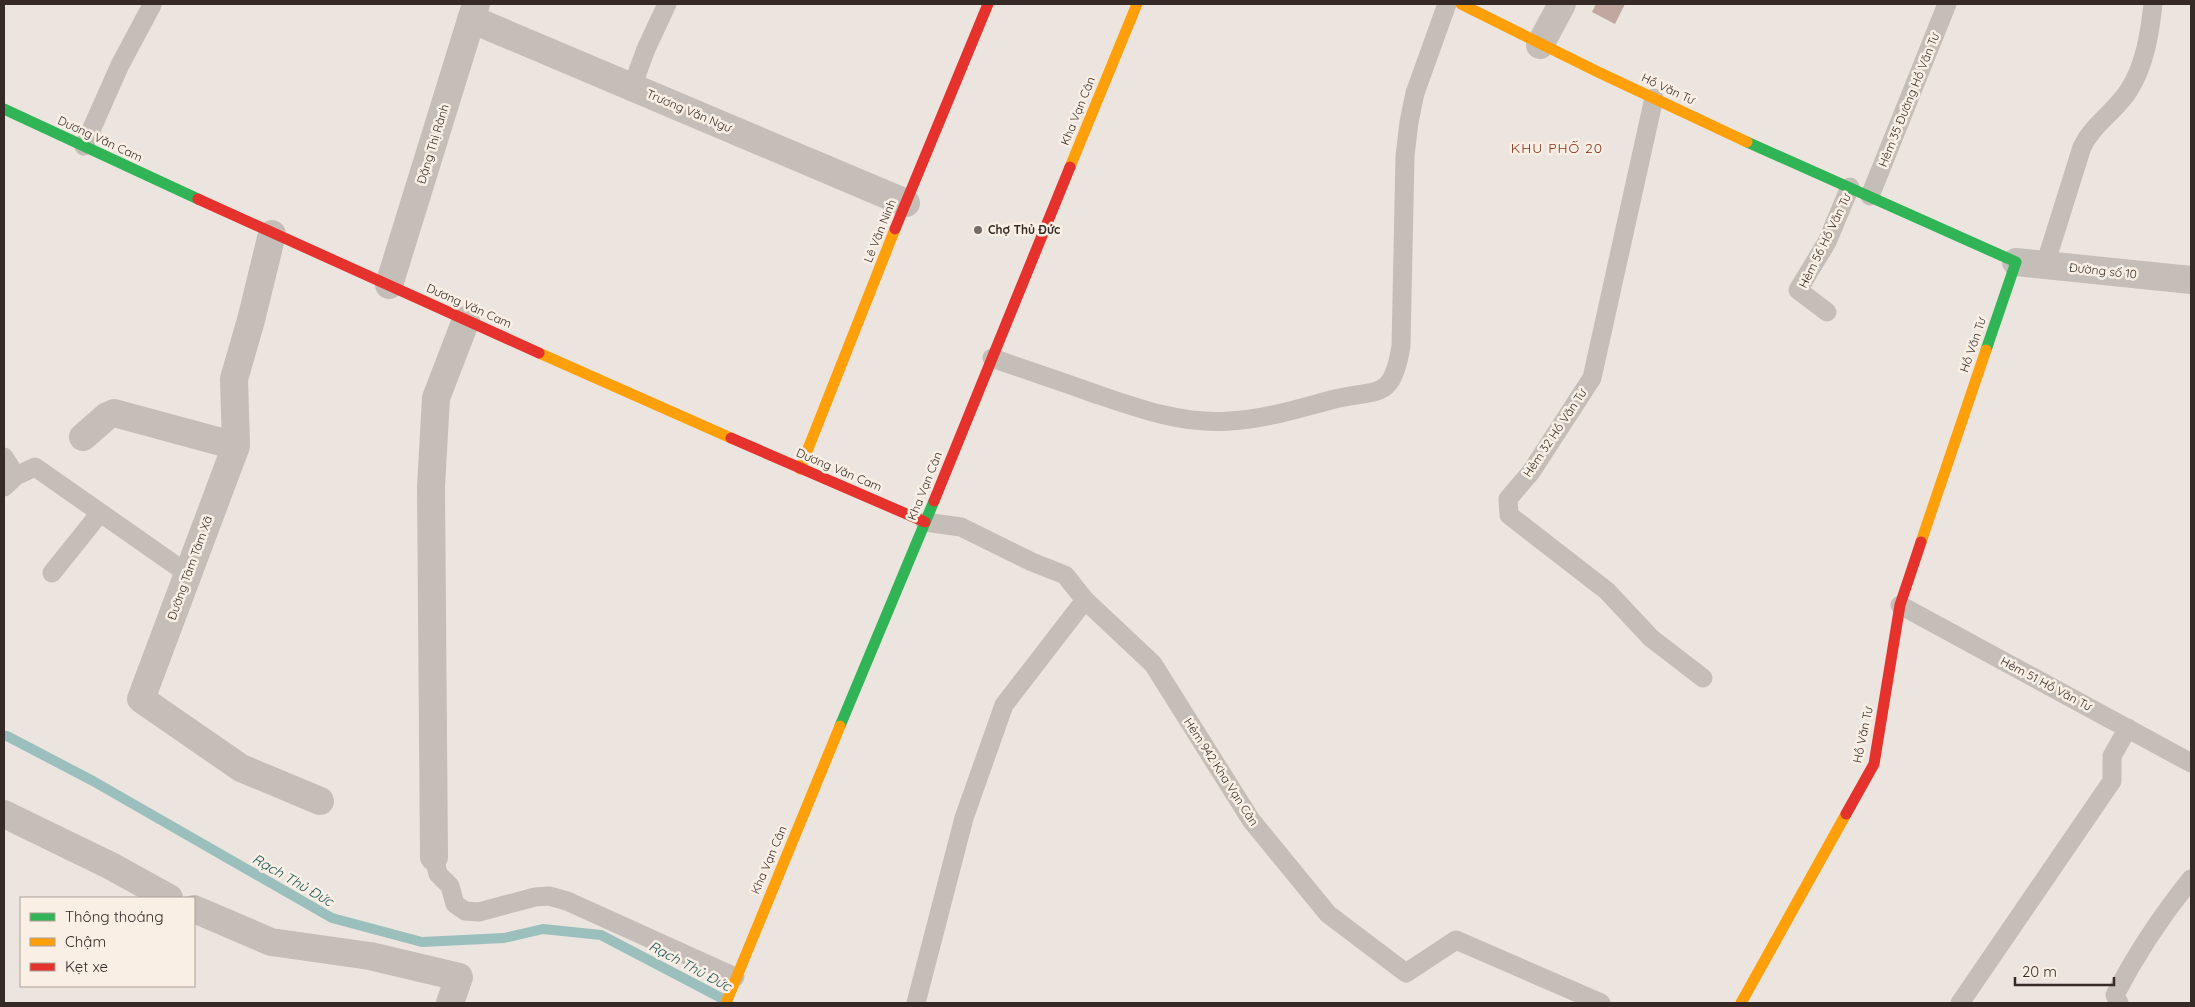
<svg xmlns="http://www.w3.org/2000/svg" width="2195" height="1007" font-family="Quicksand,sans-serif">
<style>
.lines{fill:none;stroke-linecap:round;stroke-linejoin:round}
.stream{stroke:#9abfbd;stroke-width:10}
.building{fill:#c0a8a0}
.lane{stroke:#c5bdb7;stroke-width:19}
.street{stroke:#c5bdb7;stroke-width:28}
.fast{stroke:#30b455;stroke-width:11}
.slow{stroke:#ff9f0a;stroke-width:11}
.jam{stroke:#e5322d;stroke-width:11}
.poi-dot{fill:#756b67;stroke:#f9efe5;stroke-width:2}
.labels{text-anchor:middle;stroke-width:5;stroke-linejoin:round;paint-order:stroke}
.street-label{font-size:12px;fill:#352a26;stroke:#f9efe5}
.poi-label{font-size:12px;font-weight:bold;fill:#352a26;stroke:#f9efe5;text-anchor:start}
.neighbourhood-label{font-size:14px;letter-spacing:1px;fill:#86321d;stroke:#f9efe5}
.water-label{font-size:14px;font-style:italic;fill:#1b5657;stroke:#f9efe5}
</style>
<rect width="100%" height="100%" fill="#ece5df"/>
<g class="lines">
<path class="stream" d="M4,736H7L93,781L332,918L422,942L504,938L543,929L601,935L727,1001"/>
</g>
<path class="building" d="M1596,4H1625L1615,24L1592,12Z"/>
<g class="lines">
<path class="lane" d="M632,87L646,49L667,4
M1654,98L1592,378L1531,472L1508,499L1509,515L1607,591L1651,638L1703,678
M84,146L120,65L152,5
M1870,196L1947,4
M2045,265L2082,147C2093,124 2116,111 2129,90C2145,65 2150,32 2153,4
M1827,312L1798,290L1827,242L1850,187
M992,358C1026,370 1060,381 1093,393C1137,408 1183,425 1230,421C1265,419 1297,409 1331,400C1377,388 1392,403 1401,346L1405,156L1409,122L1415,93L1447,4
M4,457L16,476
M4,487L16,476L35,467L188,574
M925,522L961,527L1032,562L1065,575L1085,600L1153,664L1251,820L1328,914L1406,973L1456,940L1601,1003
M52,573L100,513
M1900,605L2191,763
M434,857L438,874L450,886L455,904L465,911L479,912L535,897L549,896L567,901L735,977
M916,1003L964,818L1004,705L1085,600
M1960,1003L2112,781V756L2128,728
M2119,1003L2115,995C2136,954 2163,914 2191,879"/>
<path class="street" d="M471,19L906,203
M1540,45L1562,4
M272,234L251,320L234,379L236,446L141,699L241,768L320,801
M2016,262L2191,280
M389,285L476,4
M83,437L107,416L114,413L236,446
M4,814L111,866L169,898
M434,857L431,487L436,398L466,320
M194,909L271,942L370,956L459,977L450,1003"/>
<path class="fast" d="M4,109L198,199
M1747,142L2016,262L1986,350
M840,726L934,501"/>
<path class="slow" d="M1461,4L1598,72L1747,142
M1070,167L1137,4
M539,353L731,438
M800,469L895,229
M1921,542L1986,350
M726,1003L840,726
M1741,1003L1846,814"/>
<path class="jam" d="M198,199L539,353
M895,229L988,4
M731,438L925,522
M934,501L1070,167
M1846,814L1874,764L1900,605L1921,542"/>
</g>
<circle class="poi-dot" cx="978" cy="230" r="5"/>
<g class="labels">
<g class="street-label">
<text transform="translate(1668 89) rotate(25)" y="4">Hồ Văn Tư</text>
<text transform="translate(1909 100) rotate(-68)" y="4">Hẻm 35 Đường Hồ Văn Tư</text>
<text transform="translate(689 111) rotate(23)" y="4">Trương Văn Ngư</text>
<text transform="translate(1078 111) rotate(-68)" y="4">Kha Vạn Cân</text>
<text transform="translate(100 139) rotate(25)" y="4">Dương Văn Cam</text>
<text transform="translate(433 144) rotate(-73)" y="4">Đặng Thị Rành</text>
<text transform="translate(880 231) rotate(-68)" y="4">Lê Văn Ninh</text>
<text transform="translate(1825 241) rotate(-64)" y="4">Hẻm 56 Hồ Văn Tư</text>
<text transform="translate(2103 271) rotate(6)" y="4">Đường số 10</text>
<text transform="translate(469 306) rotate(24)" y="4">Dương Văn Cam</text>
<text transform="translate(1973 345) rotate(-71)" y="4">Hồ Văn Tư</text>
<text transform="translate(1555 433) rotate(-56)" y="4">Hẻm 32 Hồ Văn Tư</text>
<text transform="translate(839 470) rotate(23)" y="4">Dương Văn Cam</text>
<text transform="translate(925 486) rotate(-68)" y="4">Kha Vạn Cân</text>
<text transform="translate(190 568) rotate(-70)" y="4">Đường Tâm Tâm Xã</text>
<text transform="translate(2046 684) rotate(28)" y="4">Hẻm 51 Hồ Văn Tư</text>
<text transform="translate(1863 735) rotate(-78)" y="4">Hồ Văn Tư</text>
<text transform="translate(1221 772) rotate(57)" y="4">Hẻm 942 Kha Vạn Cân</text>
<text transform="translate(769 860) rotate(-67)" y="4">Kha Vạn Cân</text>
</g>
<g class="poi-label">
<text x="988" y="234">Chợ Thủ Đức</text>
</g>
<g class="neighbourhood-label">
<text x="1557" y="153">KHU PHỐ 20</text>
</g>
<g class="water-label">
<text transform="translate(293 880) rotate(30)" y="5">Rạch Thủ Đức</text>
<text transform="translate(690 966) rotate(28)" y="5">Rạch Thủ Đức</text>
</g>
</g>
<rect width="2195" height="1007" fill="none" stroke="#352a26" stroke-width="10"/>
<rect x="20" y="897" width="175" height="90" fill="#f9efe5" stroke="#aba099"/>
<rect x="30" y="913" width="25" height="8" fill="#30b455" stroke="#aba099"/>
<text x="65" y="922" font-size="15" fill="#352a26">Thông thoáng</text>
<rect x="30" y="938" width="25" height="8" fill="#ff9f0a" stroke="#aba099"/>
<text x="65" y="947" font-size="15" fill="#352a26">Chậm</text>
<rect x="30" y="963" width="25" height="8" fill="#e5322d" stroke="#aba099"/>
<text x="65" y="972" font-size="15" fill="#352a26">Kẹt xe</text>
<path d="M2015 977v8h99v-8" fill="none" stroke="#352a26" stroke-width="2.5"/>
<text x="2022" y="977" font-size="15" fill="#352a26" stroke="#f9efe5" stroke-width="4" paint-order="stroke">20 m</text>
</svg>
